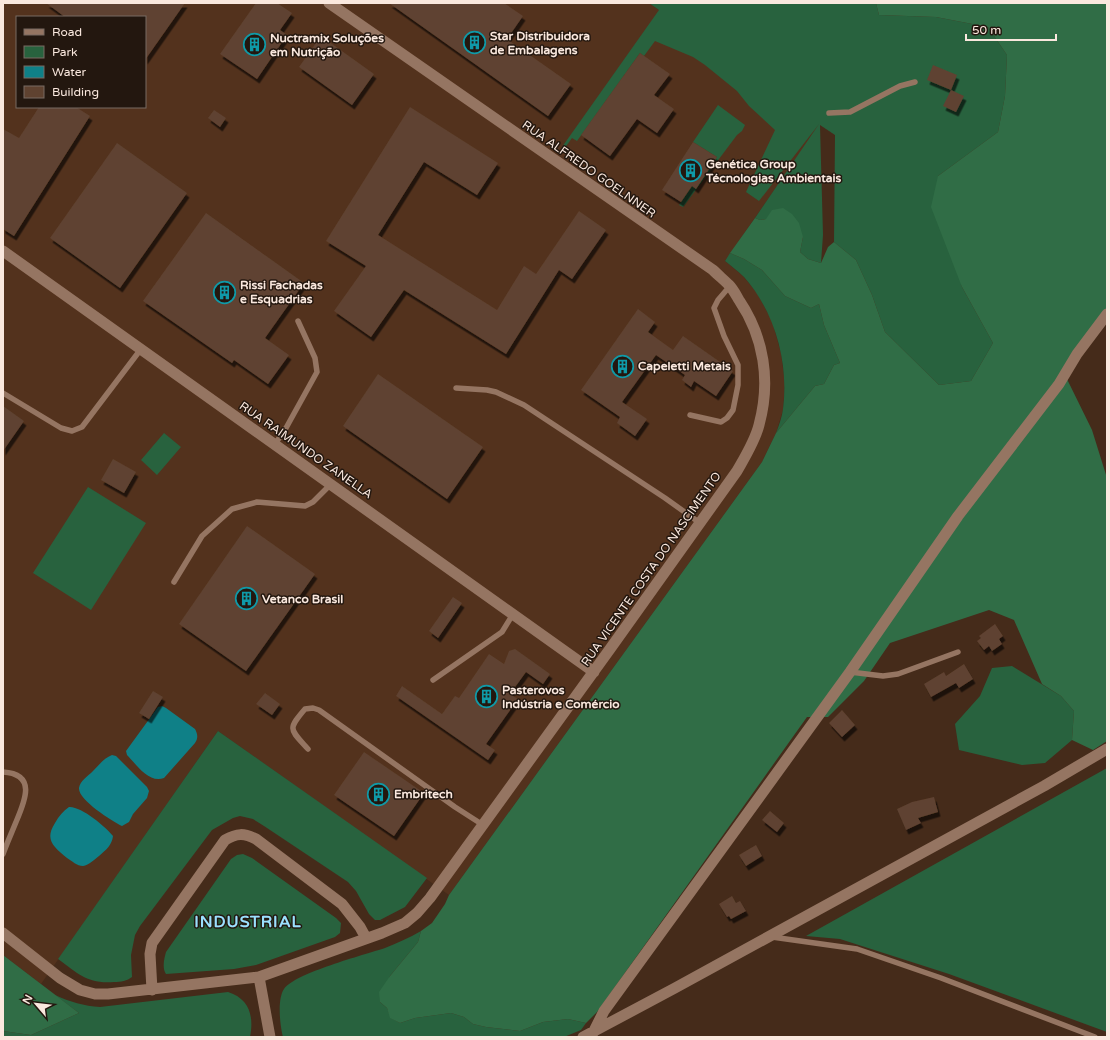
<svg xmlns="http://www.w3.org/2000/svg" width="1110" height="1040" font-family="'Varela Round',sans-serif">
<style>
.built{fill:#53321d;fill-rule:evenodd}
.green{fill:#28623e}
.forest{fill:#306d46}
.water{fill:#0f8087}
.building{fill:#5f4230;filter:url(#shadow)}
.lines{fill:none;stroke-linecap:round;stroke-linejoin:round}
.service{stroke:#957562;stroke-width:5.5}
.minor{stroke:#957562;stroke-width:11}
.labels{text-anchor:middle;stroke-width:3;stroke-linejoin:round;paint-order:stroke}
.poi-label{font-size:12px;font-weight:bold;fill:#fae8de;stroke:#23170f;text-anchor:start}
.street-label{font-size:12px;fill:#fae8de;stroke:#23170f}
.district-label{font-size:16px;font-weight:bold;letter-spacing:1px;fill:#9be0fe;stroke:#23170f}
</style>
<defs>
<filter id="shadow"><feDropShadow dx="2.5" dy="4.5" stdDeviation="0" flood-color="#0009"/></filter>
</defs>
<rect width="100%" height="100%" fill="#452b1a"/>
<path class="built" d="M3,3H649L820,124L725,261L743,276L757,293L772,321L781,353L785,384L783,410L776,433L762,462L449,895L218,731L41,984L3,955ZM17,17H145V107H17Z"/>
<path class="green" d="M649,3H876L879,15L936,17L988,27L1007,55L1005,96L998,132L938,176L962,287L993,343L971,381L939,385L885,332L872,295L856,260L834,242L835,135L820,125L823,235L821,263L808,259L800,252L803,237L766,219L760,220L755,218L819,124L759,201L746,192L775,130L749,106L737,91L705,65L693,57L655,41L644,56L640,53L577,141L572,138L564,149L562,147L659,10Z
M718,105L745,125L742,131L737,135L683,207L679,205L692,186L717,157L693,142Z
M730,253L744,259L762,270L785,296L811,308L819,304L824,325L840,363L834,365L824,384L815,386L776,433C779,425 782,417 783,409C789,363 775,312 744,277C738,271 731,266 725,261Z
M164,433L181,447L157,475L141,460Z
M88,487L146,523L91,610L33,573Z
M1012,666L1061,696L1074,711L1072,740L1045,763L1022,765L959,750L955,724L980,696L992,668Z
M218,731L427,878L405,907L380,920H375L369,914L356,891L348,882L264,826L253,819L240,816L233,818L212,830L140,926L135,935L131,955L132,977C127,981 121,982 114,982C87,984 79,974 58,959Z
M1107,768V1032L949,974L840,939L806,936Z
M243,854L252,858L336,918L341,923L340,933L335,937L256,965L234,969L166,974C162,968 164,959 166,952L231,859L237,855Z
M421,931L418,942L390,976L380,1002L387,1008L391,1018L400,1023L415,1018L451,1013L464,1017L473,1024L486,1027L520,1031L543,1022L568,1019L586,1023L581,1030L564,1037H283C280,1026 277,999 284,989C295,973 364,955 385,948C397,943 409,938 421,931Z
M228,992C250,999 254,1017 250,1037H3V1031L31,1035L79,1013L55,995C70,1002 84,1006 100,1007Z"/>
<path class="forest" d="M876,3H1107V319L1065,375L1092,430L1107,478V741L1093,750L1072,740L1074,711L1061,696L1042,684L1014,620L989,610L890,643L864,681L828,717H807L597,1012L586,1023L568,1019L543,1022L520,1031L486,1027L473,1024L464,1017L451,1013L415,1018L400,1023L390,1018L387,1008L380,1002L379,992L390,976L418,942L421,931L432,923L445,904L449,895L762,462L776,433L815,386L824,384L834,365L840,363L824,325L819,304L811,308L785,296L762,270L744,259L730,253L755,218L760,220L766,219L772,210L783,208L792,214L799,223L803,237L800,252L808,259L821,263L828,247L834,242L856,260L872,295L885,332L939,385L971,381L993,343L962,287L931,207L938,176L998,132L1005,96L1007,55L988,27L936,17L879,15Z
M3,955L79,1013L31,1035L3,1031Z"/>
<path class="water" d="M162,706L166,708L195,729C198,735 198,738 195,743L164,778C149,784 136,764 127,755L126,751L158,707Z
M112,755L116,756L147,787L149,791L147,798L133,814L129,822L122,826C112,821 78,800 79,788C80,781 88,776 93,771C99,765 104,758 112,755Z
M69,807C81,806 106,827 113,836C112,845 106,850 99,856C95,859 89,865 83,866C77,866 72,861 67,858C54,847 44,840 55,823C59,816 63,811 69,807Z"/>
<path class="building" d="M46,3H185L145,60V17H65Z
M256,3H277L292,13L280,30L287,35L257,79L220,54Z
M389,3H504L523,16L507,39L571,84L548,116Z
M321,36L374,74L352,105L299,67Z
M640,53L670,74L654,95L674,109L657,133L637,119L610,156L581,135Z
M933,65L957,75L951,90L927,80Z
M951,90L964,96L956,112L943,106Z
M39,107H76L90,116L14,236L3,229V129L19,138Z
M410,107L498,163L477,195L424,162L378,235L497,310L524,266L536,274L579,211L606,230L572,279L559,270L506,354L404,290L371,337L334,311L366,266L326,241Z
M214,110L226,118L220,127L208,118Z
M693,142L717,157L696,189L692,186L681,202L662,190Z
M117,143L187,193L120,288L50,238Z
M206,213L304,283L265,338L289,355L268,384L234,360L232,363L143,301Z
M638,309L655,322L648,332L673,350L683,336L733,371L716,396L694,381L691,387L682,380L685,375L656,355L622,402L647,419L635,436L617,423L620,417L581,390Z
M378,374L483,447L447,499L343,426Z
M3,406L24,421L3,451Z
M113,459L136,472L124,493L101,480Z
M247,526L315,574L246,671L179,624Z
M453,597L462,603L438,638L429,631Z
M995,624L1003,636L999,639L1002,644L992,651L989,646L984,650L977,641L981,638L979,636Z
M515,649L550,674L543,684L526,672L510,694L518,699L486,744L495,750L488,760L396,696L402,686L442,714L455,696L459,698L489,654L504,664L509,651Z
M964,664L973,679L959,688L956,683L931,697L924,684L944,672L946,676Z
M153,691L163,697L149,719L139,713Z
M265,693L280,704L272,715L256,704Z
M842,710L855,725L842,737L829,723Z
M364,752L424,793L394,836L334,795Z
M934,797L938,812L918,818L921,823L906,830L897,809L912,802Z
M770,811L784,823L777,832L762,820Z
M756,845L762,856L746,866L739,855Z
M732,896L736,903L740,901L746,911L731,919L729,916L727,917L719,904Z"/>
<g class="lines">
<path class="service" d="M829,113L850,112L900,86L915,82
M456,388L487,390L496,392L524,405L665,498L700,523
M3,393L61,428L72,431L82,427L141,349
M690,415L721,422L727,418L733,410L738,385V365L724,336L714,308L718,300L730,286
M275,444L286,428L317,372L315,358L298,321
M174,582L202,536L232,509L257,502L305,506L313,502L331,484
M850,672L883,676L898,674L958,652
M433,680L502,632L513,614
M308,749C290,729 287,730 305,709L313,708L319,710L455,807L483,825
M3,772C37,774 25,801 16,822C12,832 7,843 3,854
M772,937L857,949L941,978L1095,1037"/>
<path class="minor" d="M3,251L594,672
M3,933L60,978L80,990L95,994H108L259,977L382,933L405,923L417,913L430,898L610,649L737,471C745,457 755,441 759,425C771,381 764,337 739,300C736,295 733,289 729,285C724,280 718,275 713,270L329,3
M259,977L270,1037
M152,990L150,954L152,943L225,840C237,833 244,833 256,839L342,904L360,927L366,938
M593,1033L604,1011L850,672L958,516L1059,384L1077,354L1107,314
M583,1037L675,988L1044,786L1107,749"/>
</g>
<defs>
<symbol id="building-ring" viewBox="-11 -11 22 22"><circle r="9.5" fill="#23170f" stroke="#0f9aa8" stroke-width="1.5"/><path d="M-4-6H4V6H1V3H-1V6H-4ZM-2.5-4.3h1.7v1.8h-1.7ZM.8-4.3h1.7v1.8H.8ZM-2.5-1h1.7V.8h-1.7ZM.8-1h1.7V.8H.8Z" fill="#0f9aa8"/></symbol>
</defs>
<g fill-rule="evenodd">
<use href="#building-ring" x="462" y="30" width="25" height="25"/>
<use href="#building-ring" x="242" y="32" width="25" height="25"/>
<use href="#building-ring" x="678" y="158" width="25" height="25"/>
<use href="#building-ring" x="212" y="280" width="25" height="25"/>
<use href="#building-ring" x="610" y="354" width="25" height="25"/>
<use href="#building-ring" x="234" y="586" width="25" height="25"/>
<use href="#building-ring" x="474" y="684" width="25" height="25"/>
<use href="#building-ring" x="366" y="782" width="25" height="25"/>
</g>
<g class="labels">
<g class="poi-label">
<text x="490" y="40">Star Distribuidora<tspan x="490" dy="14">de Embalagens</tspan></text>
<text x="270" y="42">Nuctramix Soluções<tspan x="270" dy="14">em Nutrição</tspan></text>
<text x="706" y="168">Genética Group<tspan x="706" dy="14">Técnologias Ambientais</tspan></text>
<text x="240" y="289">Rissi Fachadas<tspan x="240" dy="14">e Esquadrias</tspan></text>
<text x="638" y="370">Capeletti Metais</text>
<text x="262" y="603">Vetanco Brasil</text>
<text x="502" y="694">Pasterovos<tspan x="502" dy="14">Indústria e Comércio</tspan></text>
<text x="394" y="798">Embritech</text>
</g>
<g class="street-label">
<text transform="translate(589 169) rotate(35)" y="4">RUA ALFREDO GOELNNER</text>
<text transform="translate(306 450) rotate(35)" y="4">RUA RAIMUNDO ZANELLA</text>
<text transform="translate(651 569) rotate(-55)" y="4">RUA VICENTE COSTA DO NASCIMENTO</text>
</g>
<g class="district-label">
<text x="248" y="927">INDUSTRIAL</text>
</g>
</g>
<rect width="1110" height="1040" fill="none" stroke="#fae8de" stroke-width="8"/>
<rect x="16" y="16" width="130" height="92" fill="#23170f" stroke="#796b62"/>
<rect x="24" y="29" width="20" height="6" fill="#957562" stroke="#796b62"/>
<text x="52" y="36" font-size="12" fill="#fae8de">Road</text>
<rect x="24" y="46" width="20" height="12" fill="#28623e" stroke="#796b62"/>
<text x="52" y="56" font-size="12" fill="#fae8de">Park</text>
<rect x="24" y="66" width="20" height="12" fill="#0f8087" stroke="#796b62"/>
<text x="52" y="76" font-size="12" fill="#fae8de">Water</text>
<rect x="24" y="86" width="20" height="12" fill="#5f4230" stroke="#796b62"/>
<text x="52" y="96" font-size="12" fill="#fae8de">Building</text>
<g transform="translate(36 1004) rotate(298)" stroke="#23170f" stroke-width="3" paint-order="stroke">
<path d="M0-3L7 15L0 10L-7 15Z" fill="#fae8de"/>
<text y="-6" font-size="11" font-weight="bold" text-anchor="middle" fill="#fae8de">N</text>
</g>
<path d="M966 34v6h90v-6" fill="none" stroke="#fae8de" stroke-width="2"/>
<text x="972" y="34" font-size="12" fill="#fae8de" stroke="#23170f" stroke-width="3" paint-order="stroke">50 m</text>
</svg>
